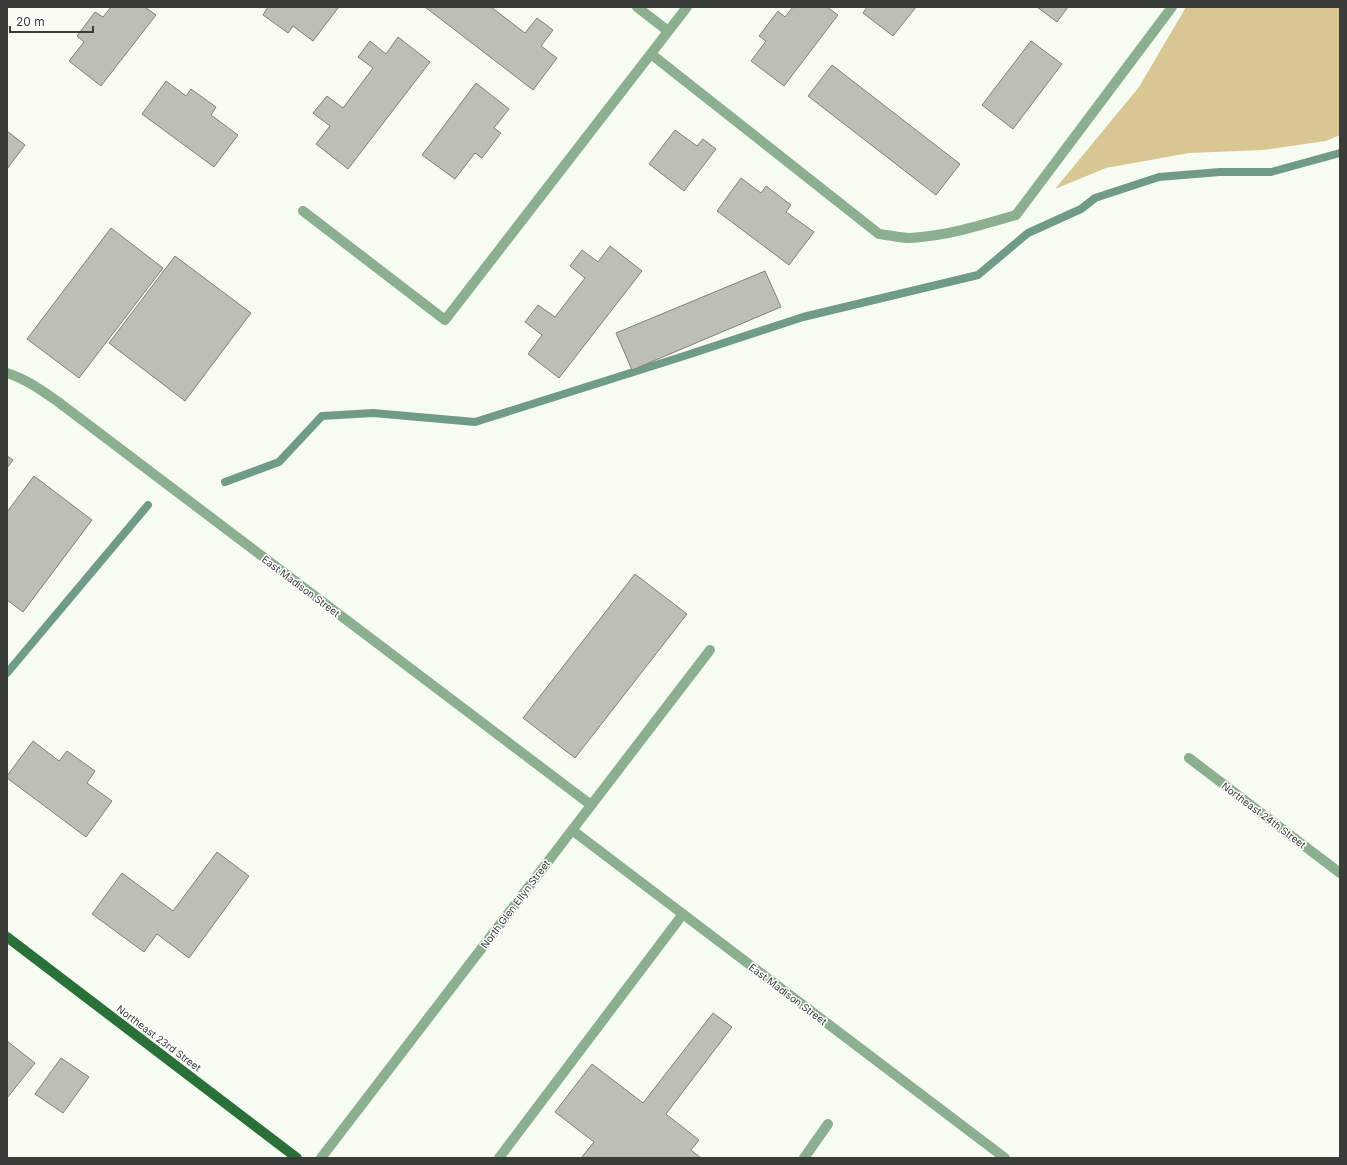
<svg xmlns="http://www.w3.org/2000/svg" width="1347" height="1165" font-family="Inter,sans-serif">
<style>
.forest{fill:#d8c793}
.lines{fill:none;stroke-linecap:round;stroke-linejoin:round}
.stream{stroke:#719b89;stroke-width:8}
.building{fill:#bdbeb4;stroke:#808177}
.lane{stroke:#8caf90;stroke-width:10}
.street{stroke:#8caf90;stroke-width:10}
.primary{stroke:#2a7039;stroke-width:10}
.labels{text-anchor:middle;stroke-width:3;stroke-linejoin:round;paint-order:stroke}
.street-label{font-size:10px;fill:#3a3c39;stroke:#fff}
</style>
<rect width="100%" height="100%" fill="#f7fcf2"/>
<path class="forest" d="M1186,7H1340V135L1326,141L1263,150L1189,153L1106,168L1055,189L1139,87Z"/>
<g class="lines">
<path class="stream" d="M225,482L279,462L322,416L373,413L475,422L681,357L803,317L978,275L1028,233L1081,209L1095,198L1159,177L1220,172H1271L1340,153
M7,673L148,505"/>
</g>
<path class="building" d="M111,7H145L156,15L101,86L69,61L84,42L77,36L95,12L103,17Z
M268,7H336L338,8L313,41L293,26L288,33L263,15Z
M425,7H491L525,33L537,18L553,30L541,46L557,58L533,90Z
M793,7H827L838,15L784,86L751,61L766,41L759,36L778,11L785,17Z
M867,7H916L893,36L863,13Z
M1037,7H1068L1057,22Z
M398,37L430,62L348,169L316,144L330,126L313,113L327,96L343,108L373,68L358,57L370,41L386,54Z
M1031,41L1062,64L1013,129L982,105Z
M832,65L960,164L936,195L808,96Z
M166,81L186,96L191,89L216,107L211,115L238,135L214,167L142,114Z
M476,83L509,109L494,128L501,133L482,158L475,153L455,179L422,155Z
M675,130L697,146L703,139L716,149L684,191L649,164Z
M7,131L25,145L7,169Z
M741,178L761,193L766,186L791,205L786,212L814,232L789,265L717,211Z
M111,228L163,268L79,378L27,339Z
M610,246L642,271L559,378L528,354L542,335L525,322L538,305L555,317L585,278L570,266L582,250L598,262Z
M175,256L251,313L185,401L109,343Z
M765,271L781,307L632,370L616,333Z
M7,456L13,460L7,468Z
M34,476L92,520L23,612L7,600V512Z
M635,574L687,614L575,758L523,718Z
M33,741L59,761L67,751L95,771L87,783L112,801L86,837L7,778V776Z
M217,852L249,876L189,958L157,934L144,952L92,914L122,873L173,911Z
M713,1013L732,1027L666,1114L699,1140L691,1150L701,1158H581L594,1142L555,1112L592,1064L643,1103Z
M7,1041L35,1063L7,1098Z
M61,1058L89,1077L63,1113L35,1094Z"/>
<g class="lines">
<path class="lane" d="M637,7L668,31
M651,54L879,234C889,235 900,238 910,238C946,236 982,225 1016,215L1172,7
M303,211L445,320L687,7
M499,1158L683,914
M804,1158L828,1124"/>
<path class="street" d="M7,373C26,379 41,390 57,401L591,805
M1189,758L1340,873
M572,830L1005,1158
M321,1158L710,650"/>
<path class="primary" d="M7,937L297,1158"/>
</g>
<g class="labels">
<g class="street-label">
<text transform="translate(301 586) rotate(37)" y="4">East Madison Street</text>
<text transform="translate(1264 815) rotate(37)" y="4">Northeast 24th Street</text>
<text transform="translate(515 904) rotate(-53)" y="4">North Glen Ellyn Street</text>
<text transform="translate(788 994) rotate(37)" y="4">East Madison Street</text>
<text transform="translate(159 1038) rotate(37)" y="4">Northeast 23rd Street</text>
</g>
</g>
<rect width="1347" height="1165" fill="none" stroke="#3a3c39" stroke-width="16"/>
<path d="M10 26v6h83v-6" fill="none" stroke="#3a3c39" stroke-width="2"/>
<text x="16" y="26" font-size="12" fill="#3a3c39" stroke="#ffffff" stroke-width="3" paint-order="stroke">20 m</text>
</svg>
